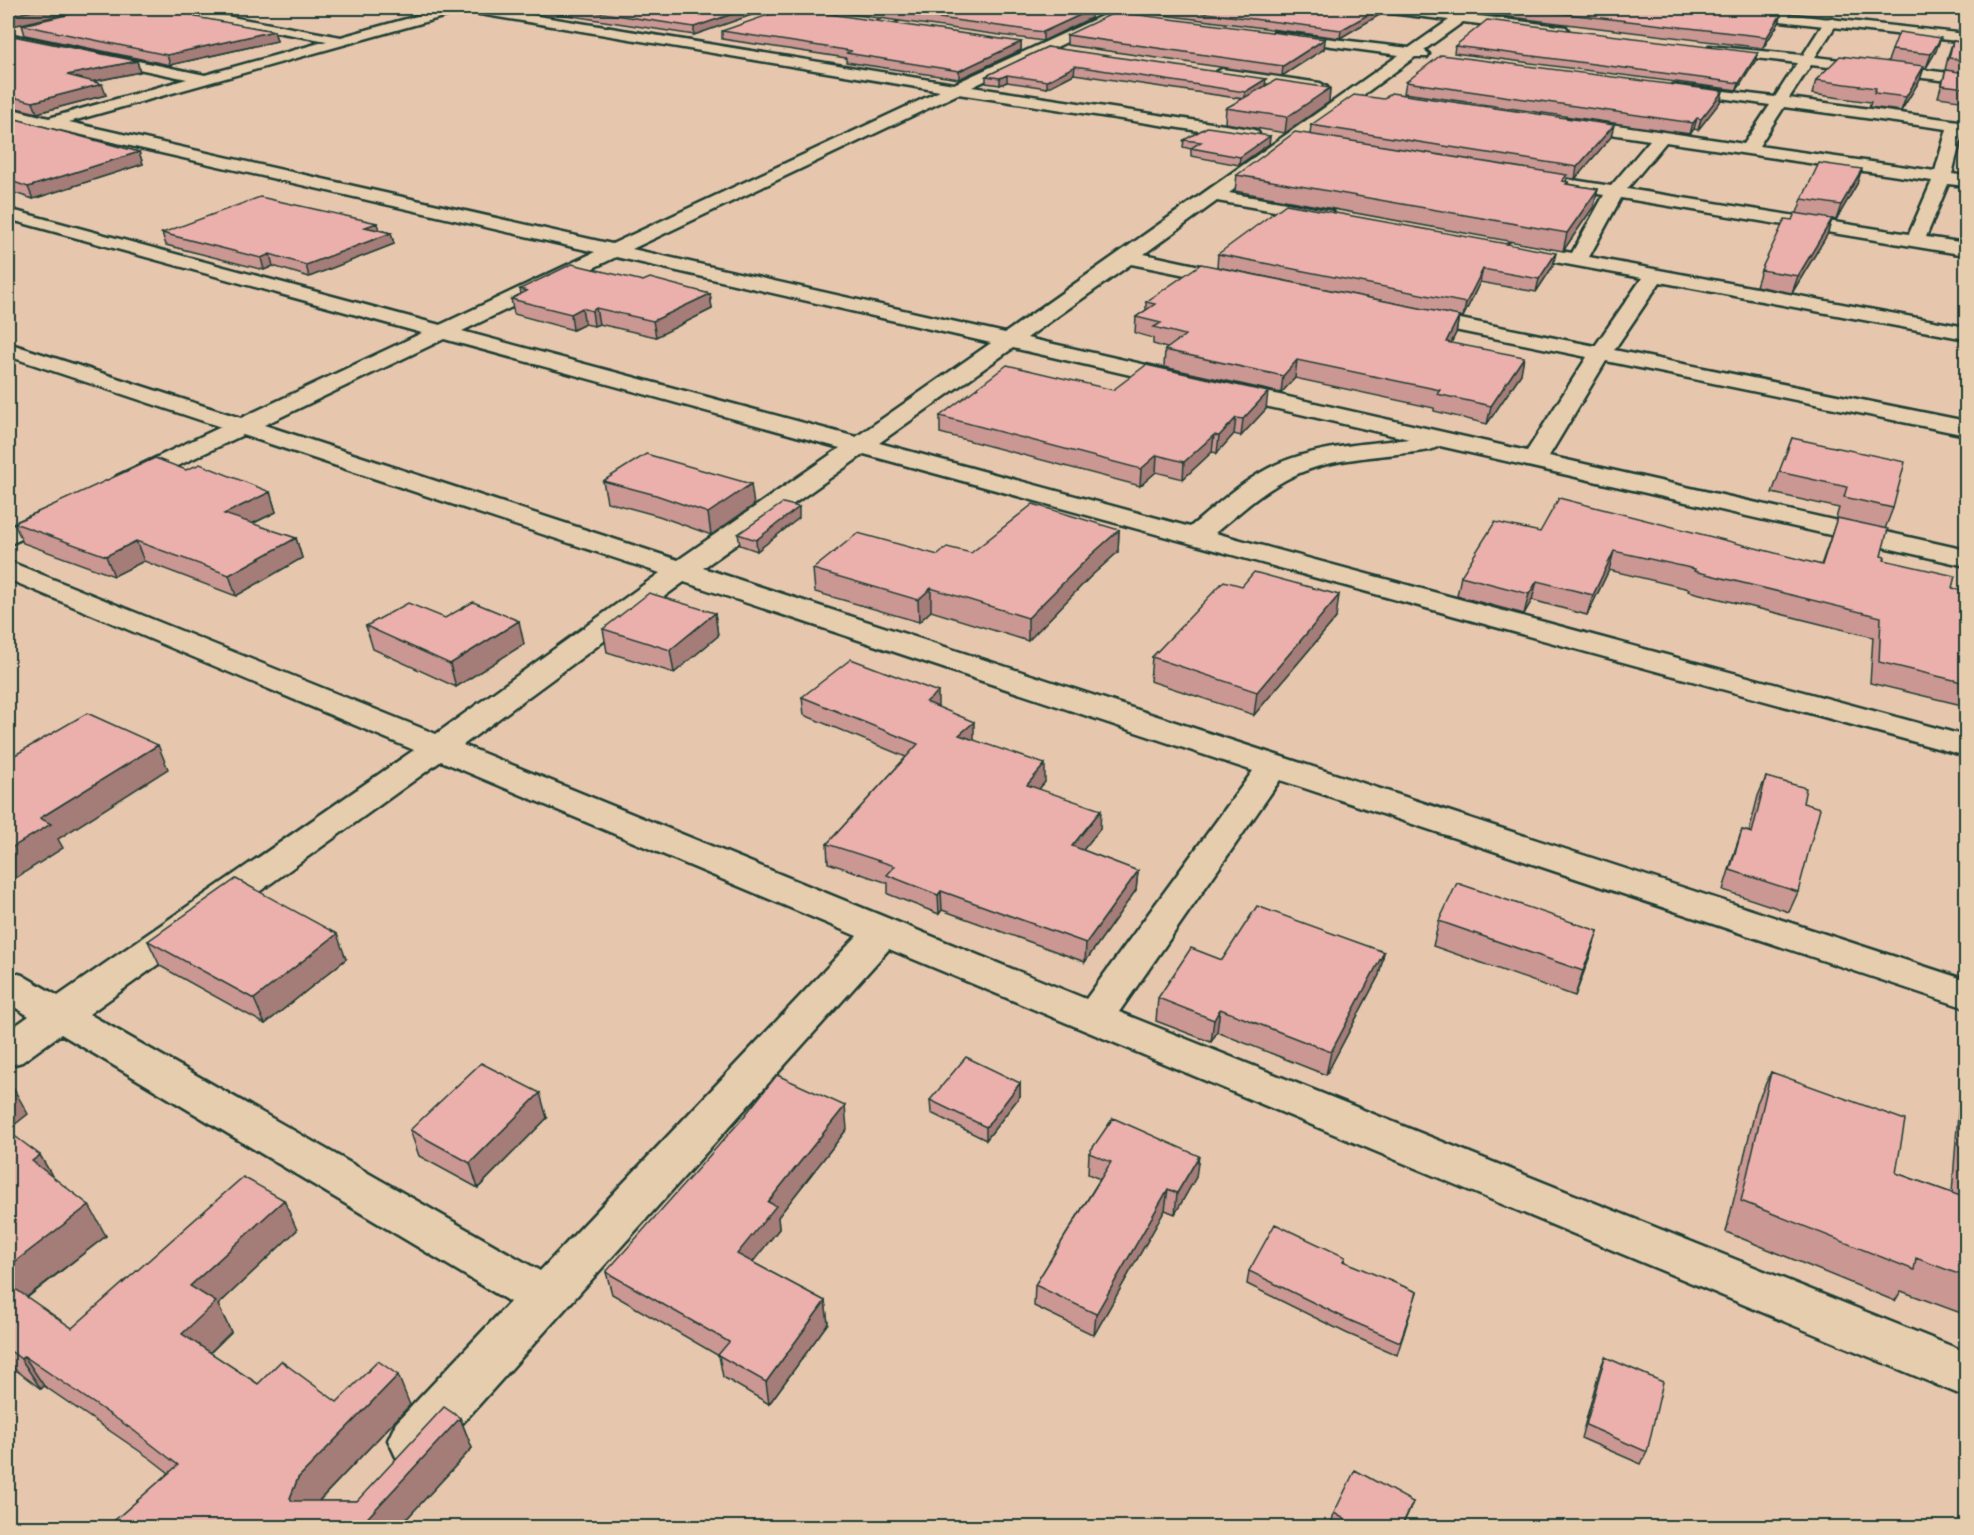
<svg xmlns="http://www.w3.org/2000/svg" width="1974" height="1535" font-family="Itim,sans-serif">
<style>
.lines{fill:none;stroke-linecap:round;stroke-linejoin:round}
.street-casing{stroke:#1f3d34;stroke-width:5}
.secondary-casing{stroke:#1f3d34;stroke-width:5}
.street{fill:#e5cdae;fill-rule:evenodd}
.secondary{fill:#e5cdae;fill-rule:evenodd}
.wall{fill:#ca9793;stroke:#1f3d34;stroke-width:1.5}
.shaded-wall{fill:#a47b78;stroke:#1f3d34;stroke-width:1.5}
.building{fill:#ebb0ab;stroke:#1f3d34;stroke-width:1.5}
</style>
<rect width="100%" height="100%" fill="#e6c7ad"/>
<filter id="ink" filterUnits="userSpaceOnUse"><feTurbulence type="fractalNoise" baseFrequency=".0167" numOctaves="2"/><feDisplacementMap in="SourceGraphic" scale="12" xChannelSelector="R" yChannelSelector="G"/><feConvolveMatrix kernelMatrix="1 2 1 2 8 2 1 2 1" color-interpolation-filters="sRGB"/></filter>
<g filter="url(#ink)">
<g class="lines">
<defs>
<path id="street" d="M157,8H182L341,37L446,8H488L954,84L1119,8H1134L1132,11L972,87L1251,129L1257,131L1259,134L1257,137L1251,139L958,94L632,249L1005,333L1399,55L1279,39L1272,35L1274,32L1409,48L1449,20L1381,12L1375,8H1408L1458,14L1466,8H1480L1472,15L1566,27L1568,30L1561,34L1463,22L1424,50L1429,54L1427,57H1415L1229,193L1332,211L1335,215L1332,219L1326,220L1217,201L1144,254L1242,275L1245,279L1242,283L1235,285L1131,264L1027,338L1527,451L1587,357L1415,322L1408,320L1405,316L1408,312L1415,310L1595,346L1642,278L1512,254L1502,248L1512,242L1572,253L1604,195L1554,187L1545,182L1554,177L1611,186L1650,140L1570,128L1564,126L1562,123L1564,120L1570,118L1744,144L1770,105L1678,92L1673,91L1671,88L1673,85L1775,97L1797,63L1714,53L1709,52V46L1803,55L1826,19L1831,18L1838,22L1815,57L1966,75V83L1811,65L1789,98L1966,122V132L1963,131L1952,174L1966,176V186L1948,184L1926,237L1966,243V255L1621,198L1589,257L1966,327V339L1660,282L1614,350L1966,421V435L1606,361L1549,456L1966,550V566L1440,446L1430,450C1385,457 1334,456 1293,476C1264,490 1239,513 1215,533L1966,736V756L864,454L703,568L1966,980V1008L1280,780L1119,1012L1966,1352V1397L889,949L432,1457L414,1464L396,1457L388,1440L396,1423L510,1302L61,1034L22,1062L8,1066V1031L29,1016L8,1003V971L22,975L58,996L414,750L8,579V561L436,734L660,573L243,435L135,486L126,489L117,486L113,481L117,476L221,427L8,356V343L241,418L422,333L8,219V209L440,325L595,252L8,118V108L49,118L187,79L8,42V34L205,75L327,41L163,12ZM464,11L468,12L940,91L612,244L69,122ZM1784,107L1947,129L1935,171L1759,146ZM1666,142L1932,181L1909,234L1627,189ZM616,257L991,343L856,437L462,331ZM444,339L840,448L678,560L264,425ZM1013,348L1409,439C1365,444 1318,446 1277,464C1244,479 1217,505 1190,527L879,443ZM684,582L1253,771L1086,999L463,745ZM441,761L857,936L540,1271L89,1014Z
M766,8C780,6 826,6 836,16L830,20L772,12Z
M909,8H925L885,26H875L873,23Z
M1916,8H1966V12H1922Z
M1222,69L1320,83L1327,87L1320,91L1217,76L1215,73Z
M58,505L67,507L71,513L67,519L8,545V527Z"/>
<path id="secondary" d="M1694,8H1729L1966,34V42L1700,12Z"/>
</defs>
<use href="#street" class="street-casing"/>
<use href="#secondary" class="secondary-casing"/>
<use href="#street" class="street"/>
<use href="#secondary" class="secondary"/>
</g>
<path class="wall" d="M180,8H201L200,9Z
M521,8H766V10L694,35Z
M807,8H1070L1091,18L1043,41Z
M1088,8H1121L1112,9Z
M1134,8H1382L1381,14L1340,38L1133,11Z
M1478,8H1733L1782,13L1779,23L1763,48L1477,13Z
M1745,8H1770V10Z
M196,11L198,18L274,31L277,41L170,65L25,35L22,25Z
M8,27V35L137,61L140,72L92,82L106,95L37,113L8,106Z
M722,31L1021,42V50L959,79L846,62V58L722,39Z
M1067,35L1325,39L1324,49L1282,76L1067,45Z
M1953,41L1966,43V101L1938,97L1946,70H1945L1949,53Z
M1455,46L1758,53L1756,60L1737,90L1454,53Z
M1047,47L1265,86L1330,88L1329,102L1285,133L1225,123L1226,108L1243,99L1074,74L1047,88L1007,82L1000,85L986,83V76Z
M1892,50L1936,51L1926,68H1924L1920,80L1901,111L1869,107L1871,102L1812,94L1816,80L1888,61Z
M1406,82L1723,91L1720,102L1698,130L1694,129L1690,134L1404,93Z
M8,117L139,152L143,164L33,199L8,191Z
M1311,125L1611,137L1575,179L1567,178L1566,182H1568V184L1598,189L1594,206L1563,251L1235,191L1237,175L1310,135Z
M1270,136L1269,144L1239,165L1191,156V149L1183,147L1184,140Z
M1857,184L1836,220L1832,219L1827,235L1792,293L1756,286L1761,270L1792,220L1797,213L1802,199Z
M379,230L391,233L394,244L309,277L273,266L264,270L166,245L162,233Z
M1218,254L1553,266L1536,292L1480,282L1463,317L1459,316L1456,333L1451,343L1521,374L1487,424L1434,411V408L1295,378L1281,393L1164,367L1165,350L1167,348L1153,344V338L1135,333L1136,317L1146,310V302L1453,315L1217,267Z
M643,281L710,294L712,309L656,337L599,324L594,326L585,324L573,330L514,314L511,299L521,294L520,289Z
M1113,390L1266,409L1241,436L1234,434L1217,453L1212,452L1183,479L1156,472L1140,486L940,433V416Z
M1792,438L1893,508L1885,529L1881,556L1884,560L1952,588L1966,591V706L1870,683L1873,637L1688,591L1689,589L1609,570L1587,615L1532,600L1524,614L1457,596L1461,576L1540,532L1821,565L1837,519L1836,518L1839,508L1772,493Z
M186,470L270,492L276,512L252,524L296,538L302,558L236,596L144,561L114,576L23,543L14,523Z
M603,481L754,505L711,535L659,516L607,502Z
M799,518L757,551L740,545L738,534Z
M1119,530L1118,552L1090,577L1028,641L931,611L919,622L815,592L813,569L938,555L971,553Z
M1242,586L1336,618L1254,715L1150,681L1152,657Z
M715,613L718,636L674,673L607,652L603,629Z
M445,618L524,644L456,687L373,649L366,626Z
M802,697L938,707L974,740L1045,782L1039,789L1100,829L1083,850L1138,871L1136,890L1085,962L942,910L939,914L888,894V883L828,863L827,844L906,757L804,715Z
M1766,777L1803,803L1798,892L1789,912L1723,890L1735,850L1742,830L1749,832L1758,796Z
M1439,921L1598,931L1575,996L1433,946Z
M148,941L346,959L265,1024L160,966Z
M1384,952L1379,975L1326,1075L1217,1032L1211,1042L1156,1021L1158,998L1222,960Z
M1771,1072L1896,1173L1952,1193L1959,1101L1966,1089V1315L1901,1291L1895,1301L1726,1232L1757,1103Z
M1020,1083V1096L986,1140L931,1113L930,1100Z
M547,1118L478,1188L419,1156L410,1130Z
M847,1129L778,1217L779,1229L752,1262L825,1301L828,1323L769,1404L723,1377L719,1356L612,1294L606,1272Z
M8,1131L53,1178L106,1236L27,1298L72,1328L297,1230L218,1305L231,1332L210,1353L258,1384L337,1402L410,1405L319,1501H357L460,1418L472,1448L399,1527H107L169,1473L151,1459L44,1386L41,1389L8,1364Z
M1089,1153L1196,1177L1175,1214L1165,1210L1094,1335L1034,1306L1035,1285L1100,1179L1088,1174Z
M1345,1257L1344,1262L1417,1292L1397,1355L1346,1333L1247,1284L1249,1271Z
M1605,1357L1647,1452L1641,1464L1581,1438L1600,1369Z
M1413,1502L1402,1527H1334L1331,1525L1334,1513Z"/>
<path class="shaded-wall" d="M46,8H92L8,27V16Z
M750,8H766V10L694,35V27Z
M1380,8H1382L1381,14L1340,38L1341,30Z
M1091,10V18L1043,41V32Z
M1782,13L1779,23L1763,48L1767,37Z
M274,31L277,41L170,65L167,55Z
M1941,38L1936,51L1926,68L1931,54Z
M1325,39L1324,49L1282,76L1283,66Z
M1021,42V50L959,79V71Z
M1758,53L1756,60L1737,90L1739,83Z
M137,61L140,72L70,86L67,75Z
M1075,66L1074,74L1047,88V81Z
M1924,66L1920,80L1901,111L1906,97Z
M1007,75V82L1000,85V78Z
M1266,79L1265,86L1245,99V92Z
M102,84L106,95L37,113L33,102Z
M1330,88L1329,102L1285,133L1287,117Z
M1723,91L1720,102L1698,130L1701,119Z
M1697,118L1694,129L1690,134L1693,123Z
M1614,125L1611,137L1575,179L1577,167Z
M1270,136L1269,144L1239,165L1240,157Z
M139,152L143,164L33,199L28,187Z
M1862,169L1857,184L1836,220L1841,205Z
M1598,189L1594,206L1563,251L1567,233Z
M1832,219L1827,235L1792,293L1798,276Z
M377,223L380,234L365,227Z
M391,233L394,244L309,277L306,265Z
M1556,253L1553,266L1536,292L1539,279Z
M270,254L273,266L264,270L261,258Z
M1483,269L1480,282L1463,317L1466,303Z
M710,294L712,309L656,337L653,321Z
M582,308L585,324L573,330L571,314Z
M596,308L599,324L594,326L592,311Z
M1459,316L1456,333L1443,359L1446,342Z
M1524,357L1521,374L1487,424L1491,406Z
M1297,360L1295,378L1281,393L1283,376Z
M1268,392L1266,409L1241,436L1243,419Z
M1236,418L1234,434L1217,453L1219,436Z
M1214,435L1212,452L1183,479L1184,462Z
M1157,455L1156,472L1140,486L1141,469Z
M751,484L754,505L711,535L708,513Z
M270,492L276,512L231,534L224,514Z
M799,507V518L757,551L756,540Z
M1119,530L1118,552L1090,577L1028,641V618L1091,555Z
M296,538L302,558L236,596L229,575Z
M136,541L144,561L114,576L106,556Z
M1614,551L1609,570L1587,615L1593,595Z
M1537,581L1532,600L1524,614L1529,594Z
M931,588V611L919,622L918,600Z
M1339,595L1336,618L1254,715L1257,692Z
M715,613L718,636L674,673L670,650Z
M519,621L524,644L456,687L450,664Z
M938,692V710L926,702Z
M974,722V740L959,735Z
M158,745L168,769L58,839L63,848L8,883V850L40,818Z
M1045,764V782L1027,803V785Z
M1101,810L1100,829L1071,865L1072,846Z
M1138,871L1136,890L1085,962L1086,943Z
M941,891L942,910L939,914L938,895Z
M1598,931L1590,956L1575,996L1583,971Z
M337,934L346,959L265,1024L254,999Z
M1384,952L1379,975L1326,1075L1331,1052Z
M1220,1009L1217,1032L1211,1042L1214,1020Z
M1020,1083V1096L986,1140V1127Z
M11,1084L28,1114L8,1130V1086Z
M540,1093L547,1118L478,1188L470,1163Z
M845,1106L847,1129L778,1217L779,1229L741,1277L737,1254L768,1202Z
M40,1155L58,1186L32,1161Z
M1199,1156L1196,1177L1175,1214L1177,1193Z
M1168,1189L1165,1210L1094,1335L1096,1314Z
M284,1200L297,1230L218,1305L231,1332L198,1364L182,1334L190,1286Z
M89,1205L106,1236L15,1306L8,1294V1267Z
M825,1301L828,1323L769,1404L766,1382Z
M24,1356L44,1386L41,1389L21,1359Z
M398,1375L410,1405L313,1507L306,1527L290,1498L298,1478Z
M460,1418L472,1448L399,1527H359Z"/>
<path class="building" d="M8,8H46L8,16Z
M98,8H177L196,11L195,17L274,31L167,55L22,25Z
M570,8H750L694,27Z
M788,8L1021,42L959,71L846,53L852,51L722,31Z
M864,8H1070L1091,10L1043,32Z
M1166,8H1380L1341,30Z
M1515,8H1733L1782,13L1767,37Z
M1116,12L1325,39L1283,66L1067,35Z
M1487,20L1758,53L1739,83L1455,46Z
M1899,32L1941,38L1931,54L1892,50Z
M8,35L137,61L67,75L102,84L33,102L8,96Z
M1953,41L1966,43V61L1949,58Z
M1047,47L1266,79L1245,92L1075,66L1047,81L1007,75L1000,78L986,76Z
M1441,55L1723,91L1701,119L1697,118L1693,123L1406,82Z
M1840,56L1924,66L1906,97L1874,93L1876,88L1816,80Z
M1946,70L1966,73V88L1942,85Z
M1276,80L1330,88L1287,117L1226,108Z
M1391,93L1614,125L1577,167L1311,125L1354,95L1384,99Z
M8,117L139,152L28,187L8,180Z
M1207,127L1270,136L1240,157L1191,148L1201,142L1184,140Z
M1295,132L1567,175L1562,181L1568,182L1566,184L1598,189L1567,233L1237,175Z
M1819,163L1862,169L1841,205L1802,199Z
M260,197L377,223L365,227L391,233L306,265L270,254L261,258L162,233Z
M1286,204L1556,253L1539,279L1483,269L1466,303L1218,254Z
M1795,213L1832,219L1798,276L1761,270L1785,219L1792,220Z
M572,264L643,281L650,278L710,294L653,321L596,308L592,311L582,308L571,314L511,299L527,291L520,289Z
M1201,264L1459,316L1446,342L1524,357L1491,406L1437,394L1440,390L1297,360L1283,376L1165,350L1185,335L1154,327L1161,323L1136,317L1155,304L1146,302Z
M1007,365L1113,390L1146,365L1268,392L1243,419L1236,418L1219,436L1214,435L1184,462L1157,455L1141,469L940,416Z
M1792,438L1905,462L1893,508L1844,497L1847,487L1779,472Z
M646,454L751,484L708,513L656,495L603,481Z
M155,458L186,470L200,464L270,492L224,514L296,538L229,575L136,541L106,556L14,523Z
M1559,498L1822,565L1837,518L1888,529L1881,556L1885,557L1884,560L1955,576L1952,588L1966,591V683L1879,662L1881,617L1694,571L1695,569L1614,551L1593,595L1537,581L1529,594L1461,576L1495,522L1540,532Z
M783,503L799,507L756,540L738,534Z
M1033,504L1119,530L1091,555L1028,618L931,588L918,600L813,569L858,533L938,555L947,547L971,553Z
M1254,572L1339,595L1257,692L1152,657L1224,581L1242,586Z
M649,593L715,613L670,650L603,629Z
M473,602L519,621L450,664L366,626L408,603L445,618Z
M851,659L938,692L926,702L974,722L959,735L1045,764L1027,785L1101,810L1072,846L1138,871L1086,943L941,891L938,895L887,875L895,866L827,844L918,744L802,697Z
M87,713L158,745L40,818L51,824L8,850V759Z
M1766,777L1806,788L1803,803L1820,808L1798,892L1730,870L1742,830L1752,833Z
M236,879L337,934L254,999L148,941Z
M1457,883L1598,931L1583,971L1439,921Z
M1257,906L1384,952L1331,1052L1220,1009L1214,1020L1158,998L1191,948L1222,960Z
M966,1057L1020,1083L986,1127L930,1100Z
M481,1063L540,1093L470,1163L410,1130Z
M1771,1072L1905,1120L1896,1173L1966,1198V1277L1916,1258L1914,1270L1741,1201Z
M777,1075L845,1106L768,1202L776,1206L737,1254L825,1301L766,1382L718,1355L729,1342L606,1272L742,1119Z
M1113,1118L1199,1156L1177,1193L1168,1189L1096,1314L1035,1285L1111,1162L1089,1153Z
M8,1131L40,1155L32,1161L89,1205L8,1267Z
M243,1177L284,1200L190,1286L216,1302L182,1334L258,1384L281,1361L337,1402L378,1361L398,1375L298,1478L290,1498L292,1501H357L444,1407L460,1418L359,1527H107L178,1465L133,1430L24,1356L21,1359L8,1349V1284L72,1328Z
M1275,1224L1345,1257L1343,1261L1417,1292L1400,1342L1349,1320L1249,1271Z
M1605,1357L1663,1382L1647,1452L1586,1425Z
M1355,1470L1413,1502L1401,1527H1358L1334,1513Z"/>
</g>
<rect width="1974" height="1535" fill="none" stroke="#e5cdae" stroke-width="30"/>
<rect x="15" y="15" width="1944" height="1505" fill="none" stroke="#1f3d34" stroke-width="2" filter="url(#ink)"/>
</svg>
